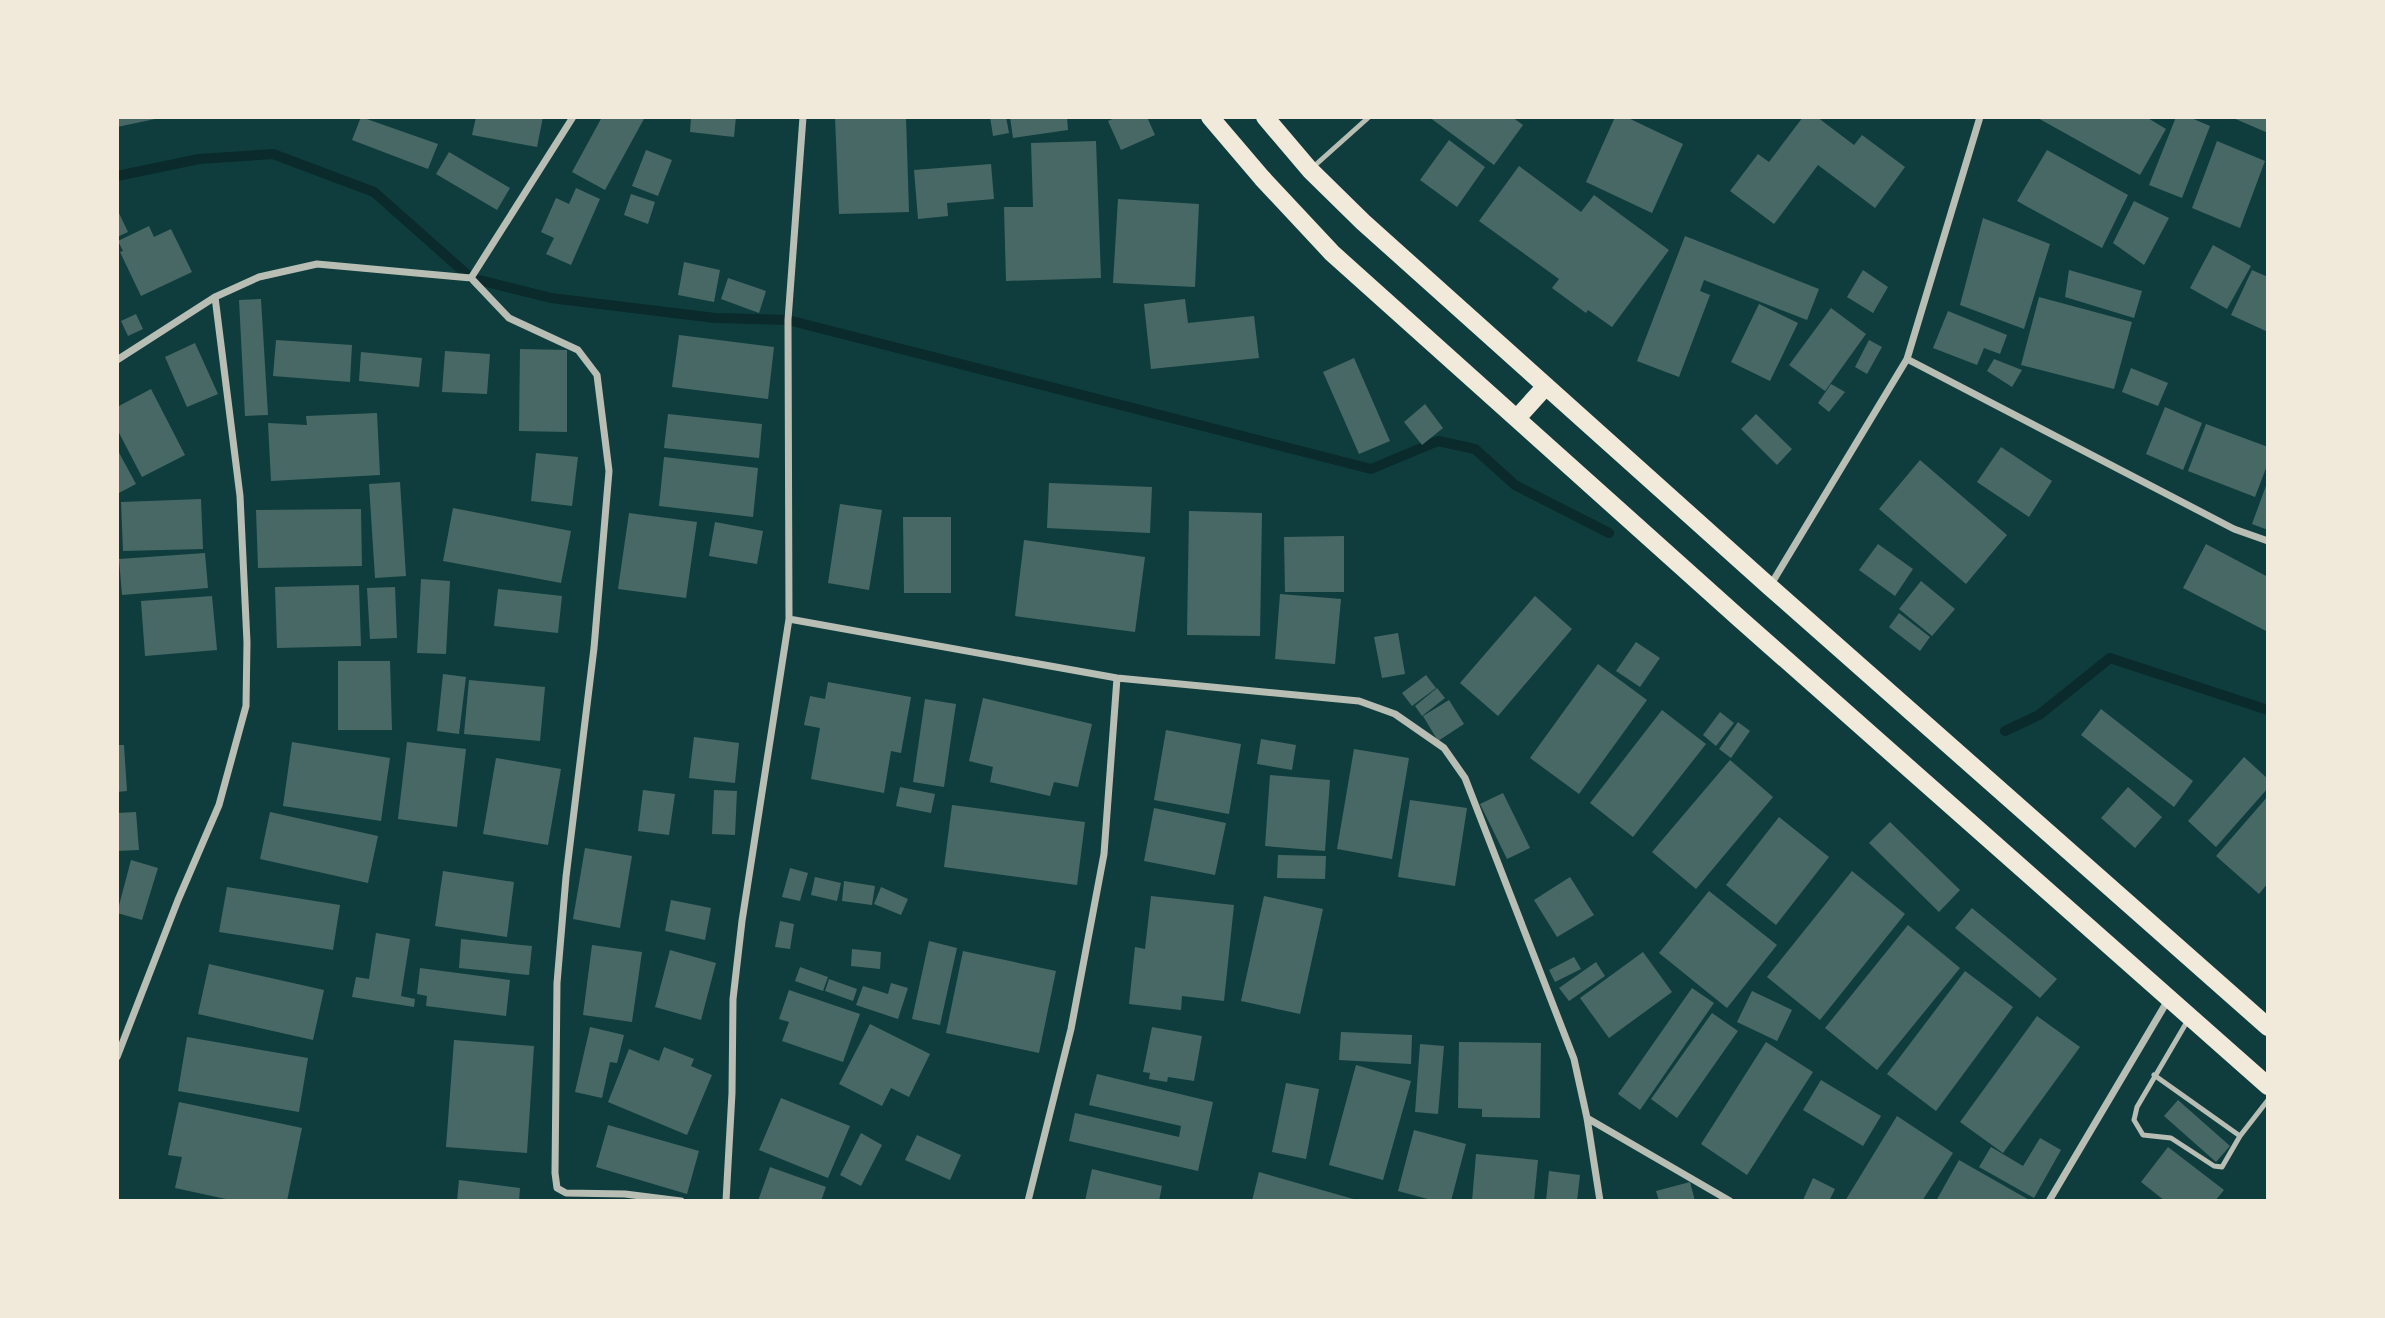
<svg xmlns="http://www.w3.org/2000/svg" width="2385" height="1318" font-family="'Source Sans 3',sans-serif">
<style>
.lines{fill:none;stroke-linecap:round;stroke-linejoin:round}
.stream{stroke:#0a2a2b;stroke-width:10}
.building{fill:#486865}
.service{stroke:#b8beb3;stroke-width:5}
.minor{stroke:#b8beb3;stroke-width:7}
.primary{stroke:#f1e9da;stroke-width:18}
</style>
<rect width="100%" height="100%" fill="#0f3d3e"/>
<g class="lines">
<path class="stream" d="M117,176L199,159L273,154L374,192L471,278L551,298L715,318L788,320L1371,469L1438,441L1475,449L1515,485L1609,533
M2005,731L2039,715L2110,658L2268,710"/>
</g>
<path class="building" d="M117,117H160V118L117,127Z
M361,117L438,144L428,169L352,140Z
M476,117H543L537,147L472,135Z
M602,117H645L605,190L572,172Z
M691,117H736L734,137L690,132Z
M835,117H906L909,212L839,214Z
M990,117H1006L1009,133L993,136Z
M1010,117H1067L1068,130L1013,138Z
M1117,117H1147L1155,135L1121,150L1108,121Z
M1429,117H1512L1523,125L1494,165Z
M1615,117H1626L1683,144L1652,213L1586,182Z
M1803,117H1817L1854,145L1862,135L1905,167L1875,208L1818,165L1774,224L1730,191L1758,154L1769,162Z
M2036,117H2146L2166,129L2140,175Z
M2176,117H2189L2210,126L2182,198L2149,185Z
M2231,117H2268V133Z
M1449,140L1485,167L1457,207L1420,180Z
M1096,141L1101,278L1006,281L1004,207H1033L1031,143Z
M2217,141L2265,161L2240,228L2192,208Z
M646,150L672,160L658,196L632,186Z
M2047,150L2128,195L2102,248L2017,201Z
M449,152L510,188L497,210L436,174Z
M991,164L994,199L947,203L948,216L918,219L914,170Z
M1519,166L1581,212L1594,195L1669,250L1612,327L1588,310L1586,313L1552,288L1559,279L1479,221Z
M576,188L600,199L571,265L546,254L554,238L541,232L556,198L569,204Z
M631,194L655,202L648,224L624,215Z
M1118,199L1199,204L1195,287L1113,283Z
M2134,201L2169,218L2144,265L2113,243Z
M117,209L128,232L117,237Z
M1983,218L2050,244L2024,329L1960,305Z
M149,226L154,237L171,229L192,272L141,296L120,252L123,251L118,241Z
M1685,236L1819,289L1807,320L1704,280L1700,291L1710,295L1679,377L1637,361Z
M2213,245L2251,266L2227,309L2190,288Z
M684,262L720,270L714,302L678,295Z
M1863,270L1888,287L1873,313L1847,297Z
M2069,270L2142,291L2134,318L2065,297Z
M2252,270L2268,277V332L2231,315Z
M728,278L766,291L759,313L721,299Z
M2039,297L2132,322L2114,389L2021,365Z
M261,299L268,415L245,416L239,300Z
M1185,299L1188,323L1254,316L1259,358L1151,369L1144,304Z
M1759,304L1798,323L1770,381L1731,362Z
M1831,308L1866,334L1825,391L1789,365Z
M1948,311L2007,335L2000,354L1984,348L1977,365L1933,348Z
M136,314L143,329L128,336L121,321Z
M679,335L774,347L768,399L672,387Z
M276,340L352,345L350,382L273,376Z
M1869,340L1882,347L1867,374L1855,367Z
M195,343L218,394L187,407L165,357Z
M520,349L567,350V432L519,431Z
M445,351L490,354L487,394L442,392Z
M361,352L422,358L419,387L359,381Z
M1354,358L1390,441L1359,454L1323,372Z
M1994,359L2022,370L2012,387L1987,371Z
M2131,368L2168,383L2158,406L2122,392Z
M1831,384L1845,392L1829,412L1818,403Z
M151,389L185,455L142,477L117,429V407Z
M1425,404L1443,428L1422,445L1404,422Z
M2165,407L2202,423L2183,470L2146,454Z
M377,413L380,475L271,481L268,423L307,425L306,416Z
M668,414L762,424L759,458L664,448Z
M1756,414L1792,449L1777,465L1741,429Z
M2206,424L2268,447V463L2255,497L2188,471Z
M2001,447L2052,481L2029,517L1977,482Z
M117,449L136,484L117,494Z
M536,453L578,457L572,506L531,501Z
M664,457L758,468L753,517L659,506Z
M1920,460L2007,535L1966,584L1879,509Z
M400,482L406,576L375,578L369,484Z
M1049,483L1152,487L1150,533L1047,528Z
M2267,483H2268V530L2252,524Z
M201,499L203,549L123,551L121,502Z
M840,504L882,510L869,590L828,583Z
M453,508L571,531L561,583L443,561Z
M361,509L362,566L258,568L256,510Z
M1189,511L1262,513L1260,636L1187,635Z
M629,513L697,522L686,598L618,589Z
M903,517H951V593H904Z
M715,522L763,531L757,564L709,556Z
M1344,536V592H1285L1284,537Z
M1024,540L1145,557L1135,632L1015,616Z
M1878,544L1913,569L1895,596L1859,570Z
M2206,544L2268,577V632L2183,588Z
M205,553L208,588L122,595L119,559Z
M421,579L450,581L446,654L417,653Z
M1921,581L1955,609L1932,636L1899,609Z
M359,585L361,646L277,648L275,587Z
M395,587L397,638L370,639L367,588Z
M498,589L562,596L558,633L494,626Z
M1280,594L1341,599L1335,664L1275,659Z
M212,596L217,650L145,656L141,601Z
M1535,596L1572,629L1498,716L1460,683Z
M1899,613L1930,637L1920,651L1889,627Z
M1398,633L1405,674L1382,678L1374,637Z
M1636,642L1660,658L1640,687L1616,671Z
M338,661H390L392,730H338Z
M1598,664L1647,700L1579,794L1530,758Z
M443,674L466,677L459,734L437,731Z
M1426,675L1436,688L1412,706L1402,693Z
M469,680L545,687L540,741L464,734Z
M828,682L911,697L901,753L891,751L884,793L811,779L820,728L804,725L810,696L825,699Z
M1437,688L1445,698L1422,716L1415,706Z
M983,698L1092,724L1078,787L1054,782L1050,796L990,782L993,767L969,761Z
M925,699L956,704L944,787L913,782Z
M1449,700L1464,724L1438,741L1423,716Z
M2101,709L2193,781L2174,807L2081,735Z
M1662,710L1706,744L1633,837L1590,803Z
M1720,712L1734,723L1716,746L1703,735Z
M1738,722L1750,731L1731,758L1719,749Z
M1166,730L1241,744L1229,814L1154,800Z
M694,737L739,743L735,783L689,778Z
M1261,739L1296,745L1292,770L1257,764Z
M292,742L390,758L381,821L283,806Z
M407,742L466,749L457,827L398,819Z
M117,745H124L127,791L117,792Z
M1354,749L1409,758L1392,859L1337,849Z
M2244,757L2268,779V788L2216,847L2188,821Z
M496,758L561,769L548,845L483,834Z
M1730,760L1773,797L1696,889L1652,852Z
M1270,775L1330,780L1325,851L1265,846Z
M900,787L935,794L931,813L896,806Z
M2128,787L2162,817L2135,848L2101,818Z
M643,790L675,794L669,835L638,831Z
M714,790L737,791L735,835L712,834Z
M1503,793L1530,848L1507,859L1480,804Z
M2268,796V883L2259,894L2216,856Z
M1410,800L1467,808L1455,886L1398,877Z
M952,805L1085,822L1077,885L944,867Z
M1154,808L1226,823L1215,875L1144,861Z
M136,812L139,850L117,851V813Z
M270,812L378,836L368,883L260,859Z
M1779,817L1829,857L1776,925L1726,885Z
M1890,822L1960,890L1939,912L1869,843Z
M585,848L632,856L620,928L573,919Z
M1278,855L1326,856L1325,879L1277,878Z
M131,860L158,868L142,920L117,913Z
M790,868L808,873L800,901L782,897Z
M443,871L514,882L507,937L435,926Z
M1852,871L1905,914L1820,1020L1767,977Z
M815,877L841,883L837,901L811,895Z
M1570,877L1594,915L1557,937L1534,900Z
M844,881L875,886L872,905L842,901Z
M227,887L340,905L333,950L219,932Z
M881,887L908,899L901,915L874,904Z
M1709,891L1777,945L1727,1008L1659,953Z
M1151,896L1234,905L1224,1001L1182,996L1181,1010L1129,1004L1135,947L1145,949Z
M1264,896L1323,909L1300,1014L1241,1001Z
M671,900L711,908L705,940L665,931Z
M1972,908L2057,979L2040,998L1955,928Z
M780,921L794,924L790,949L775,947Z
M1908,925L1960,968L1877,1070L1825,1028Z
M376,933L410,939L401,996L415,999L414,1007L352,997L356,977L369,979Z
M461,939L532,946L529,975L459,968Z
M929,941L957,948L940,1025L912,1019Z
M592,945L642,952L632,1022L583,1015Z
M852,949L881,952L880,969L851,966Z
M670,950L716,963L701,1020L655,1007Z
M963,951L1056,971L1039,1053L946,1033Z
M1643,952L1672,992L1609,1038L1580,998Z
M1574,957L1581,969L1555,982L1549,970Z
M1596,962L1605,976L1569,1001L1559,988Z
M209,964L324,990L313,1040L198,1014Z
M800,967L828,977L823,991L795,981Z
M420,968L510,980L506,1016L426,1006L427,996L417,994Z
M1965,971L2013,1007L1936,1111L1887,1074Z
M829,979L857,989L853,1001L825,991Z
M891,983L908,988L898,1019L856,1005L863,986L888,994Z
M1692,988L1714,1003L1640,1110L1618,1094Z
M789,990L860,1014L843,1062L782,1041L789,1022L779,1019Z
M1752,991L1792,1010L1777,1041L1737,1022Z
M1712,1013L1738,1031L1677,1118L1651,1099Z
M2037,1016L2080,1047L2003,1153L1960,1122Z
M870,1024L930,1054L909,1097L891,1088L882,1106L839,1084Z
M590,1027L624,1035L617,1063L610,1062L602,1098L575,1092Z
M1152,1027L1202,1036L1194,1081L1168,1077L1167,1082L1149,1079L1150,1073L1143,1072Z
M1341,1032L1412,1035L1411,1064L1339,1060Z
M187,1037L308,1058L299,1112L178,1091Z
M454,1040L534,1046L527,1153L446,1147Z
M1459,1042L1541,1043L1540,1118L1482,1117V1109L1458,1108Z
M1766,1042L1813,1072L1747,1175L1701,1144Z
M1420,1044L1444,1046L1438,1114L1415,1112Z
M664,1047L694,1059L691,1066L712,1075L687,1135L608,1102L629,1049L659,1061Z
M1356,1065L1411,1081L1383,1180L1329,1165Z
M1097,1074L1213,1102L1198,1171L1069,1141L1075,1113L1179,1137L1181,1126L1089,1105Z
M1821,1080L1881,1116L1863,1146L1803,1110Z
M1286,1083L1319,1089L1306,1159L1272,1152Z
M781,1098L850,1126L828,1178L759,1150Z
M2178,1100L2230,1146L2216,1162L2164,1116Z
M179,1102L302,1128L287,1201H235L175,1188L182,1157L168,1155Z
M1897,1116L1953,1153L1922,1201H1845Z
M608,1125L699,1151L687,1194L596,1167Z
M1414,1130L1466,1144L1451,1201H1435L1398,1191Z
M861,1133L882,1145L861,1186L840,1175Z
M917,1135L961,1155L950,1180L905,1160Z
M2040,1138L2061,1150L2034,1198L1979,1167L1991,1147L2023,1166Z
M2168,1147L2224,1190L2215,1201H2165L2141,1182Z
M1476,1154L1538,1160L1534,1201H1472Z
M1959,1160L2031,1201H1936Z
M770,1167L826,1187L821,1201H758Z
M1092,1169L1162,1186L1159,1201H1085Z
M1549,1171L1580,1175L1577,1201H1546Z
M1259,1172L1357,1200V1201H1252Z
M1813,1178L1835,1189L1829,1201L1803,1200Z
M459,1180L520,1188L519,1201H457Z
M1690,1182L1695,1201H1659L1656,1191Z"/>
<g class="lines">
<path class="service" d="M1312,168L1369,117
M2188,1020L2137,1107L2134,1120L2143,1135L2171,1138L2214,1166L2222,1167L2240,1136L2268,1100
M2154,1075L2240,1136"/>
<path class="minor" d="M471,278L573,117
M1907,359L2234,529L2268,541
M117,360L215,297L259,277L317,264L471,278L509,318L578,350L597,375L609,471L594,648L566,877L557,983L555,1173L557,1188L566,1193L625,1194L681,1201
M1770,586L1907,359L1980,117
M789,619L1117,678L1359,701L1395,714L1444,748L1465,778L1574,1059L1587,1118L1600,1201
M117,1057L178,900L219,805L246,706L247,642L240,496L215,297
M1587,1118L1730,1201
M726,1201L732,1093L733,999L742,921L789,619L788,320L803,117
M1028,1201L1071,1029L1104,854L1117,678
M2049,1201L2168,1000"/>
<path class="primary" d="M1210,117L1262,178L1332,253L1740,619L2268,1086
M1265,117L1310,170L1363,222L1770,587L2268,1027
M1517,418L1546,386"/>
</g>
<rect width="2385" height="1318" fill="none" stroke="#f1e9da" stroke-width="238"/>
</svg>
